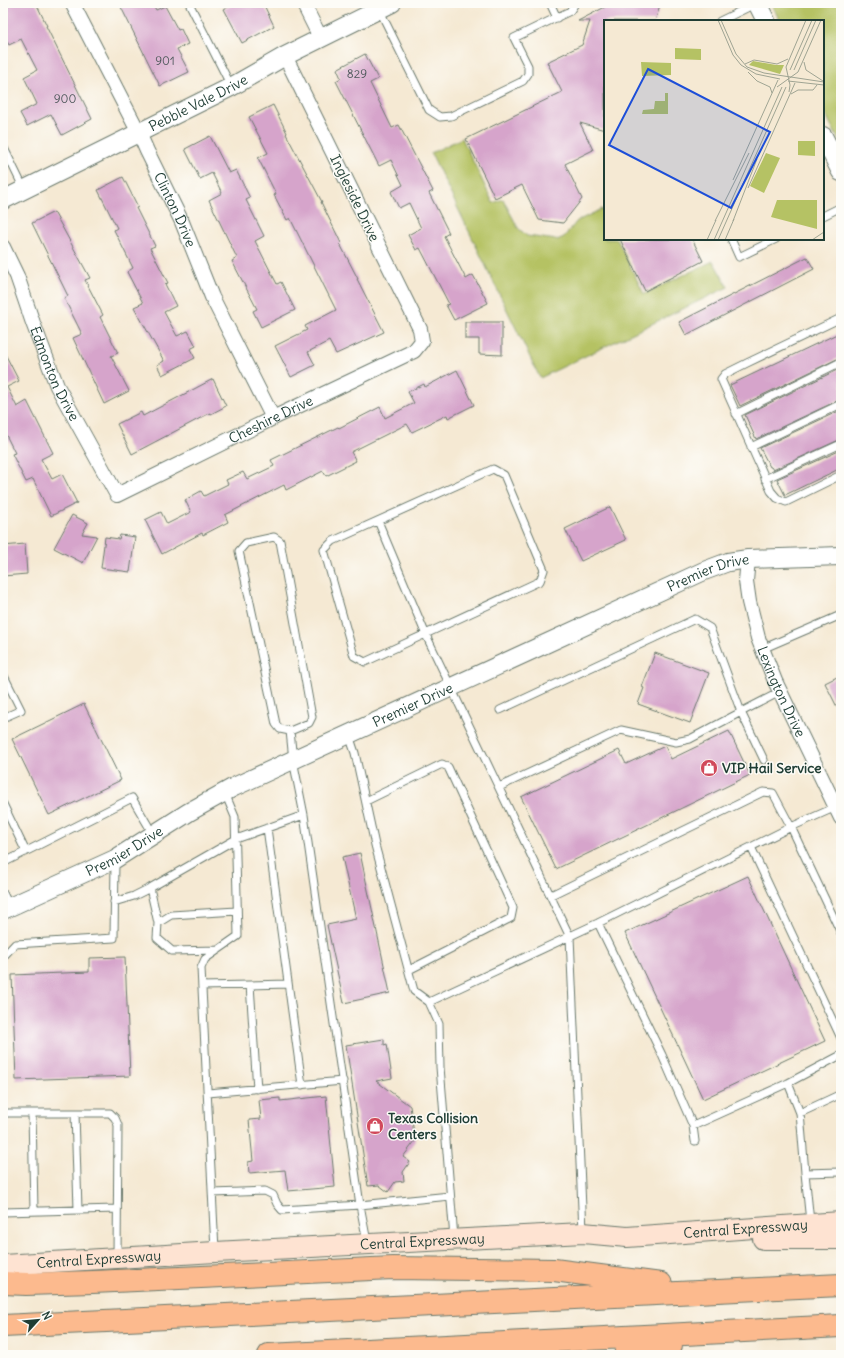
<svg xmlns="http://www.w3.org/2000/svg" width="844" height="1358" font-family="Delius,sans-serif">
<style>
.green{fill:#b5c264;stroke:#6a804c}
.building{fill:#d6a4cb}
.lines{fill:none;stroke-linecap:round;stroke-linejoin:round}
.service-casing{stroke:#6a796c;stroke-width:9}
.minor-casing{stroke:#6a796c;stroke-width:16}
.tertiary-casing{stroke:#6a796c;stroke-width:20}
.secondary-casing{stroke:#6a796c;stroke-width:22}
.motorway-casing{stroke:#6a796c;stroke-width:24}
.service{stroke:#fff;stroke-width:7}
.minor{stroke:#fff;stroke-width:14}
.tertiary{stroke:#fff;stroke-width:18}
.secondary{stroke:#fee3d2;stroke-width:20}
.motorway{stroke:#fcba8e;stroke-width:22}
.labels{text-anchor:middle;stroke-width:3;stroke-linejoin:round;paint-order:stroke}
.number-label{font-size:12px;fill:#4d575a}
.street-label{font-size:14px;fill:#1f3d34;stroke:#fdfcf7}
.poi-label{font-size:14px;font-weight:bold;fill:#1f3d34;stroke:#fdfcf7;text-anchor:start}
.inset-road{fill:none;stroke:#9fa493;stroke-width:1}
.view{fill:#1d4ed8;fill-opacity:0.15;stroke:#1d4ed8;stroke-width:2}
.inset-edge{fill:none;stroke:#1f3d34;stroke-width:2}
</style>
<rect width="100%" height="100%" fill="#fdfcf7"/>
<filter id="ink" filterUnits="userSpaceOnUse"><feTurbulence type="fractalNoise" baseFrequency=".025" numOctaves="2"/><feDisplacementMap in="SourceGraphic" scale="8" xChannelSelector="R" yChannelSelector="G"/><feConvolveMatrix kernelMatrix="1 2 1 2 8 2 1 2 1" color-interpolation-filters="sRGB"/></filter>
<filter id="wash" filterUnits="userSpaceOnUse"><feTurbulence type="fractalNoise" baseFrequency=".012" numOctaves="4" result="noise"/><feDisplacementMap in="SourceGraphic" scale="16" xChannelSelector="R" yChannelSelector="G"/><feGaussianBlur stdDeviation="0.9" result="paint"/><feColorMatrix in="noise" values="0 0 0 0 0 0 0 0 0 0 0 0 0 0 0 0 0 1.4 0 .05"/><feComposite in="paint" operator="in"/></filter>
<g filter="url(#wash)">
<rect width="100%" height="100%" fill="#f5e9d3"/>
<path class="green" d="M771,3H841V145L823,109V21H780Z
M462,138L493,203L503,199L518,228L527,236L557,240L564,237L577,221L602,209L605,214V239H617L644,294L713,261L728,287L540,378L431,153Z"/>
<g id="blocks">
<path class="building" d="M3,3H36L47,26H46L92,119L62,135L51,114L27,126L20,113L37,104L24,77L37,70L21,39L9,45L3,34Z
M119,3H152L156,10L165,6L178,30L181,29L188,44L177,49L189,72L160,86Z
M235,3H263L274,26L242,43L224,9Z
M607,3H661L655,21H605V130L580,123L593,150L565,164L582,199L563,223L539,220L522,185L495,198L466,139L562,92L547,62L582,45L590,21H578L605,7Z
M365,54L378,79L370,83L392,128L399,125L433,191L429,193L449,233L444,236L466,279L473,275L488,303L454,320L446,305L449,304L420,248L416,250L408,235L421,228L409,203L399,208L391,192L403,185L391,160L379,166L336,81L341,78L337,69Z
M273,105L287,133L286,134L322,202H321L341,243L340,244L358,279H357L384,332L336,354L329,341L308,352L315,365L291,377L275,346L307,330L305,326L336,310L290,218L287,220L274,195L276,194L258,158L268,153L249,117Z
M210,136L229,173L236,170L250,198L246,200L264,236L255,241L277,284L281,282L295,310L261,327L253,311L257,309L232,261L237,258L209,200L222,193L212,173L200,179L185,149Z
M123,177L138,207L136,208L155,246L150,248L168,283L165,284L176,306L164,312L177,336L188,331L196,346L190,349L195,358L162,375L157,365L164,361L134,307L143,303L127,272L133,268L114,230L117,228L98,190Z
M54,212L90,278L85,280L103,315L100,317L118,353L111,356L129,391L104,404L73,338L82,334L64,298L68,296L32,223Z
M620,239H692L703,261L645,291Z
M807,257L814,269L686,335L679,322Z
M465,322H502V355L479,354V339H465Z
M841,332V357L740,406L730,385Z
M3,350L19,381L7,387L17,407L27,401L53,453L41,459L52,479L62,474L77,503L51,516L33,479L26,482L12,454L15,453L3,429Z
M841,368V399L756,439L745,415Z
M457,370L474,405L448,418L447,415L412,432L407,424L351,452L356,461L326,476L323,471L286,490L284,485L225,515L228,522L203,535L202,533L162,554L145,520L161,512L167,524L191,512L185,500L201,491L204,496L228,484L226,480L243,472L247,479L274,466L271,460L338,427L339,428L380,407L385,418L414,403L408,392L424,384L425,387Z
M213,379L226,406L211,414L210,413L132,454L117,424L141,412L143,416Z
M841,410V439L773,470L771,467H770L760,448Z
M841,450V468L785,495L777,479Z
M610,507L626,540L581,561L565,529Z
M72,515L88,523L82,534L97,536L83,563L54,548Z
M120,535L135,537L130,572L101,568L105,537L119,539Z
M25,544L27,574L3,576V546Z
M655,653L709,673L690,723L638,704L644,688L642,687Z
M841,675V715L825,683Z
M84,704L121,780L49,815L12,739Z
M729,731L750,775L556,869L521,797L619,750L626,764L665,746L671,759Z
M360,853L390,993L344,1003L327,925L356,919L342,857Z
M748,876L825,1041L703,1099L625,933Z
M125,957L130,1076L16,1080L12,975L89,972V958Z
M384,1039V1045L387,1044L392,1078L376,1081L410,1106L415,1141L403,1157L410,1162L403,1172L404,1181L395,1182L388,1192L379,1185L368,1186L346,1045Z
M326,1096L335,1187L288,1191L285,1170L249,1173L248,1162L253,1161L249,1120L261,1119L259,1100L280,1098V1101Z"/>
</g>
</g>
<g filter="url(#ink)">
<use href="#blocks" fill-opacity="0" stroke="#6a796c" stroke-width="1"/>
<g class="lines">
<defs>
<path id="service" d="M189,3L231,86
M550,3L557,18
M379,9L429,110L440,117L451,116L523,81L528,74V66L514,38L570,11L574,5V3
M720,21L757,3
M3,146L24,189
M823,216L841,207
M731,239L739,257L776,239
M841,318L747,363L725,374L721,379L771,491L777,498L786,502L841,475
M736,414L841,362
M751,447L841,404
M493,469L504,475L544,570L540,581L365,662L354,656L324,550L333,541Z
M765,479L841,444
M378,521L426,635L570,937L583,1231
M762,649L841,615
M3,674L21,710L3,718
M290,731L309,723L312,717L280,541L274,537L246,543L239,551L276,724L280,729L290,731L293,760L304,815L360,1205L367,1242
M349,735L355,753L375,845L414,991L429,1002L439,1024L440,1067L454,1238
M764,760L741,712L780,692
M499,787L621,730L676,742L690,739L741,712L710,628L695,619L500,710
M366,801L442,764L448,767L513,908L511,918L409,970
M3,804L26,852
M267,828L302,1085
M751,847L841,1038
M3,863L132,798L153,834
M150,888L158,923
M3,893L10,907
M551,895L763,792L773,793L791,827L836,807
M114,902L134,896L150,888L236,839L304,815
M598,923L662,1055L693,1126L788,1083L841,1055
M218,950L172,951L157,938L158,923L171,915L237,911
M3,957L15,944L114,938L115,861
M250,985L257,1089
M202,986L288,984
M429,1002L598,923L791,827L841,933
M788,1083L800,1113L805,1173L841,1172
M208,1093L343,1081
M3,1113H110L115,1118L118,1125L117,1257
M32,1113L34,1211
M75,1113L78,1210
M800,1113L841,1094
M693,1126L695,1141
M805,1173L810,1222
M213,1193L265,1191L273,1195L277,1204L282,1210L360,1205L450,1196
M3,1212L117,1209
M215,1250L201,968L205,959L238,936L235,817L225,793"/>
<g id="minor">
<path id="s1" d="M72,3L139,133L147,151L182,222L212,297L273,418"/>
<path d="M303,3L321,39"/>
<path id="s2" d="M3,247L17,276L33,323L57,386L117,495L273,418L414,351L422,341L420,329L285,56"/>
<path id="s3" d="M748,559L746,581L749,602L758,638L775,681L841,818"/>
</g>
<g id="tertiary">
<path d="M757,3L766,21"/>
<path d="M823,136L841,172"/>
<path id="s4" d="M3,200L231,87L285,56L392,3"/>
<path id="s5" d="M3,910L115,859L189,812L234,787L704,571L728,562L748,559L841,556"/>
</g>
<g id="secondary">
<path d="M763,1239H841"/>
<path id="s6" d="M3,1265L215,1252L583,1233L627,1237L841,1222"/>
</g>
<path id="motorway" d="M3,1283L26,1284L93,1282L393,1268L554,1270L661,1284
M3,1326L841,1285
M269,1355L841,1326
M625,1355L671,1345"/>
</defs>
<use href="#service" class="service-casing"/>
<use href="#minor" class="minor-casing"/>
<use href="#tertiary" class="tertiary-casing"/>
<use href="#secondary" class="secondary-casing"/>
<use href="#motorway" class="motorway-casing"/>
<use href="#service" class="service"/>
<use href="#minor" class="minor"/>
<use href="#tertiary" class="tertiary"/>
<use href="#secondary" class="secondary"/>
<use href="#motorway" class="motorway"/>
</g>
</g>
<defs>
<symbol id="shop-disc" viewBox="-11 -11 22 22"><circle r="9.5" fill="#d1495b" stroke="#fdfcf7"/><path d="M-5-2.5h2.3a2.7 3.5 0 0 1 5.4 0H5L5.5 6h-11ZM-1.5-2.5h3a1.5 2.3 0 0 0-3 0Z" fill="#fff"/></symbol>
</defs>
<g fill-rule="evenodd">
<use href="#shop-disc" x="699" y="758" width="20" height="20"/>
<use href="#shop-disc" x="365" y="1116" width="20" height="20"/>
</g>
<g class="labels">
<g class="number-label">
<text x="165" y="65">901</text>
<text x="357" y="78">829</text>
<text x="65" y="103">900</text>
</g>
<g class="street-label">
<text dy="5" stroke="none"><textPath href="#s4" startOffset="218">Pebble Vale Drive</textPath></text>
<text transform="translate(355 198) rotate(64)" y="5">Ingleside Drive</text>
<text dy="5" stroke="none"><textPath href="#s1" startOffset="231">Clinton Drive</textPath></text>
<text dy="5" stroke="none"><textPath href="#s2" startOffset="137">Edmonton Drive</textPath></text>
<text dy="5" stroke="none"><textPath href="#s2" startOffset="445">Cheshire Drive</textPath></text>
<text dy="5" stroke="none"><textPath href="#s5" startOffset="783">Premier Drive</textPath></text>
<text dy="5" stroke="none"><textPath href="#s3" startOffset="139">Lexington Drive</textPath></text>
<text dy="5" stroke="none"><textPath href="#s5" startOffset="459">Premier Drive</textPath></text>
<text dy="5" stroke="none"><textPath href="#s5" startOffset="135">Premier Drive</textPath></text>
<text dy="5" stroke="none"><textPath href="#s6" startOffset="744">Central Expressway</textPath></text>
<text dy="5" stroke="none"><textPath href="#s6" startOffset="420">Central Expressway</textPath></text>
<text dy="5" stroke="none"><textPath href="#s6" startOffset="96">Central Expressway</textPath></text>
</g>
<g class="poi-label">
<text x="722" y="773">VIP Hail Service</text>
<text x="388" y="1123">Texas Collision<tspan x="388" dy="16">Centers</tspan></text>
</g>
</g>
<g transform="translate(604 20)">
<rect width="220" height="220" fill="#f5e9d3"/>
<path d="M71,28L97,29V40L71,39ZM149,41L172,45H180L176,54L145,45ZM37,42L67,43V55L38,56ZM61,73H64V94H38L39,90L50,89L51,81H61ZM194,121H211V136L194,135ZM162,133L176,138L160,173L146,166ZM173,180H213V209L167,197Z" fill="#b5c264"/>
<path class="inset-road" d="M114,0L129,35L137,45L152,54L176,59M117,0L132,34L143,47L160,53L220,62M200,42L202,50L219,61M141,44L150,40L173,44L184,39M186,50L208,0M190,50L212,0M144,52L153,61L166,67L168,73M184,61L220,65M173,67L194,52L217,0M185,72L186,65L182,47L202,0M187,74L194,70H209L213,65M129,160L174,60M144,168L191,63M111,201L145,133M129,201L153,139M103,220L112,200M110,220L178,67M114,220L182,67M121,220L130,199M208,220L220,212"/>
<path class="view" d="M44,49L166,112L127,188L5,125Z"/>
<rect width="220" height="220" class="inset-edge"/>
</g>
<rect width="844" height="1358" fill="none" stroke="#fdfcf7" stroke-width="16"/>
<g transform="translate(38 1320) rotate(63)" stroke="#fdfcf7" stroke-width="3" paint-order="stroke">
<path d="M0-3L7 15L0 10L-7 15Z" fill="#1f3d34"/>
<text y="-6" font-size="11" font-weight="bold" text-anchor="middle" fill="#1f3d34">N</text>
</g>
</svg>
